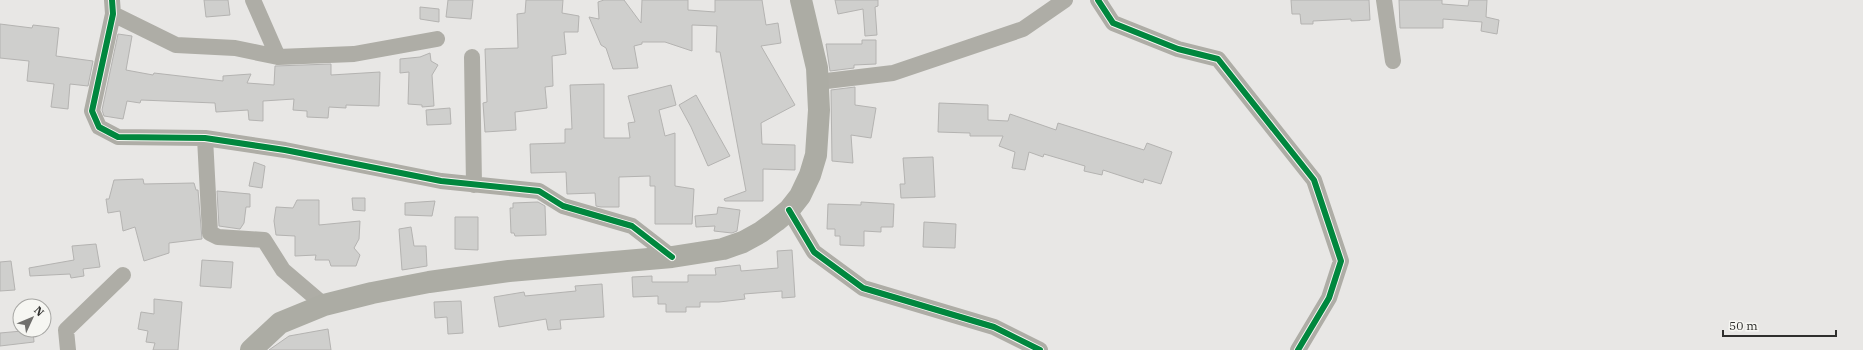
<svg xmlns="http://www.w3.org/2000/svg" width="1863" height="350" font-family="'IBM Plex Serif',serif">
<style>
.building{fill:#cfcfcd;stroke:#b4b3b1}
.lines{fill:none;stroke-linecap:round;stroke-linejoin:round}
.street{stroke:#aeada6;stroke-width:16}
.secondary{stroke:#acaca4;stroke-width:22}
.cycleway-casing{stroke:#f6f6f2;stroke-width:8}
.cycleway{stroke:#00873e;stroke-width:6}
</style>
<rect width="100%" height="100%" fill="#e8e7e5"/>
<path class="building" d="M204,0H228L230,15L206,17Z
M448,0H473L471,19L446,17Z
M526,0H563L562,13L579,16L578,32H564L566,54L552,56L553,86L545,87L547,108L515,112L516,130L485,132L483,103L487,102L485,49L518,48L517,14L525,13Z
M604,0H624L641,23L642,0H688V10L715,12V0H762L766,25L778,23L781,43L761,46L795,105L761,123L762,144L795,145V170L763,169V201H725L724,199L746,191L720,52H716L717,26L692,25V51L665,42H642V44L634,46L638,68L613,69L606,48L601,45L589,17L599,19L598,2Z
M835,0H878V6L875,7L877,35L865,36L863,9L838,14Z
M1291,0H1369L1370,20L1351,21V19L1313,21V24H1301L1300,14H1292Z
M1399,0H1442V4L1468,6L1469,0H1487L1486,17L1499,20L1497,34L1481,31L1482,22L1443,19V28H1400Z
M420,7L439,9V22L420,19Z
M0,24L32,28L33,25L59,28L56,56L93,61L88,86L70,84L68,109L51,107L54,84L27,81L29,61L0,58Z
M118,34L132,36L126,70L153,75L154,73L223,81V76L251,74L247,83L274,85L275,66L331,64V75L380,72L379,106L346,105V108L329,107L328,118L307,117V111L293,110L294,99L263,101V121L249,120L248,110L216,112L215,103L141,100L140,103L127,101L123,119L104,116L102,110Z
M862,40H876V64L854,65V68L830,71L826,44H862Z
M430,53L431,61L438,65L432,75L434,106L422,107V105L408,104L409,72L400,73V59L420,57Z
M604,84V138H630L628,123L635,122L628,96L671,85L676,105L659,110L665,136L675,133V186L694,189L692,224H655V186H650V176L619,177V207H601L596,206L595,193L567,194L566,172L531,173L530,144L565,143V129H572L570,85Z
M855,87V105L876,108L871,138L851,135L853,163L832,161L831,90Z
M696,95L730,156L708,166L691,127L679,105Z
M939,103L988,105V120L1008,121L1010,114L1056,130L1058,123L1144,150L1147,143L1172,152L1161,184L1144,179L1143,183L1103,170L1102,175L1084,171L1085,166L1044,154L1043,157L1029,152L1025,170L1012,168L1015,152L999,146L1003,136H970V133L938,132Z
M450,108L451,124L427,125L426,110Z
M933,157L935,197L901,198L900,184H905L903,158Z
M254,162L265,166L262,188L249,186Z
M143,179L144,184L194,183L196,190H198L202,239L169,243V253L144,261L135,227L123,231L120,211L108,213L106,199H109L114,180Z
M217,191L250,194V207H246L244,223L240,229L219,226Z
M352,198H365V211L353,210Z
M297,200H319V225L360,221L359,239L354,248L360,255L356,266H331L329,260H315L316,255L295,256V236L276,235L274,221L276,207L293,208Z
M435,201L432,216L405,215V203Z
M538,202L545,206L546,235L515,236L514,233H511L510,208H513V203Z
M861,202L894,204L893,227H881V232L864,231V246L840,245V236H835V229H827L828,204L861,205Z
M718,207L740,210L737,231L732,233L714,231L715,226L696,227L695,216L717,214Z
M455,217H478V250L455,249Z
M924,222L956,224L955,248L923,247Z
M411,227L414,246H426L427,266L402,270L399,229Z
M96,244L100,267L83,269L84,276L71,278L70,274L30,276L29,268L74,260L72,246Z
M792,250L795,297L782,298V291L744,294L745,299L719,302H700V307H686V312H666V304H658V296L633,297L632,277L652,276V282H688V275H716L715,268L740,265L741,271L778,268L777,251Z
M202,260L233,262L231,288L200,286Z
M11,261L15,290L0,291V262Z
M602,284L604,317L560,320L561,329L548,330L546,319L499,327L494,297L524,292L525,296L576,291L575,286Z
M154,299L182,302L178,350H153L155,343L146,342L148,331L138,329L141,312L154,314Z
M461,301L463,333L448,334L447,317L435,318L434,302Z
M328,329L331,350H269L289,336Z
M33,330L34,342L0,346V333Z"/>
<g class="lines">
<path class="street" d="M112,0L113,14L92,111L99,127L118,137L205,138L285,150L441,181L539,191L563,206L632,226L672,257
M253,0L278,57
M1098,0L1113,23L1178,49L1218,59L1314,180L1341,261L1329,298L1298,350
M1384,0L1393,61
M113,14L176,45L235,48L278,57L354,54L437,39
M472,57L474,185
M818,82L893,73L1023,29L1065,0
M205,138L210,233L218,237L264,240L283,270L324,305
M789,210L814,252L863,288L994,327L1040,350
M68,350L66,330L123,275"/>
<path class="secondary" d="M251,350L280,323L324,305L372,293L429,282L509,271L672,257L723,249L743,242L761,232L776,221L789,210L800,196L810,175L816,155L819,110L817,68L801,0"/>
<defs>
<path id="cycleway" d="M112,0L113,14L92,111L99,127L118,137L205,138L285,150L441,181L539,191L563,206L632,226L672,257
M1098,0L1113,23L1178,49L1218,59L1314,180L1341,261L1329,298L1298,350
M789,210L814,252L863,288L994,327L1040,350"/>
</defs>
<use href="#cycleway" class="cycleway-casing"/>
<use href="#cycleway" class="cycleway"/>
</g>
<g transform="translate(32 318) rotate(46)"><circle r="19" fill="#f6f6f2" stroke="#a6a6a3"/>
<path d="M0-3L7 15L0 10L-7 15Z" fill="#706f6d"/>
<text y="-6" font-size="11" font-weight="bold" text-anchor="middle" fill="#2f2f2d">N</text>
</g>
<path d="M1723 330v6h113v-6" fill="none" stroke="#2f2f2d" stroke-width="2"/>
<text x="1729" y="330" font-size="12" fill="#2f2f2d" stroke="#f6f6f2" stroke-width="3" paint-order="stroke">50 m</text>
</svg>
